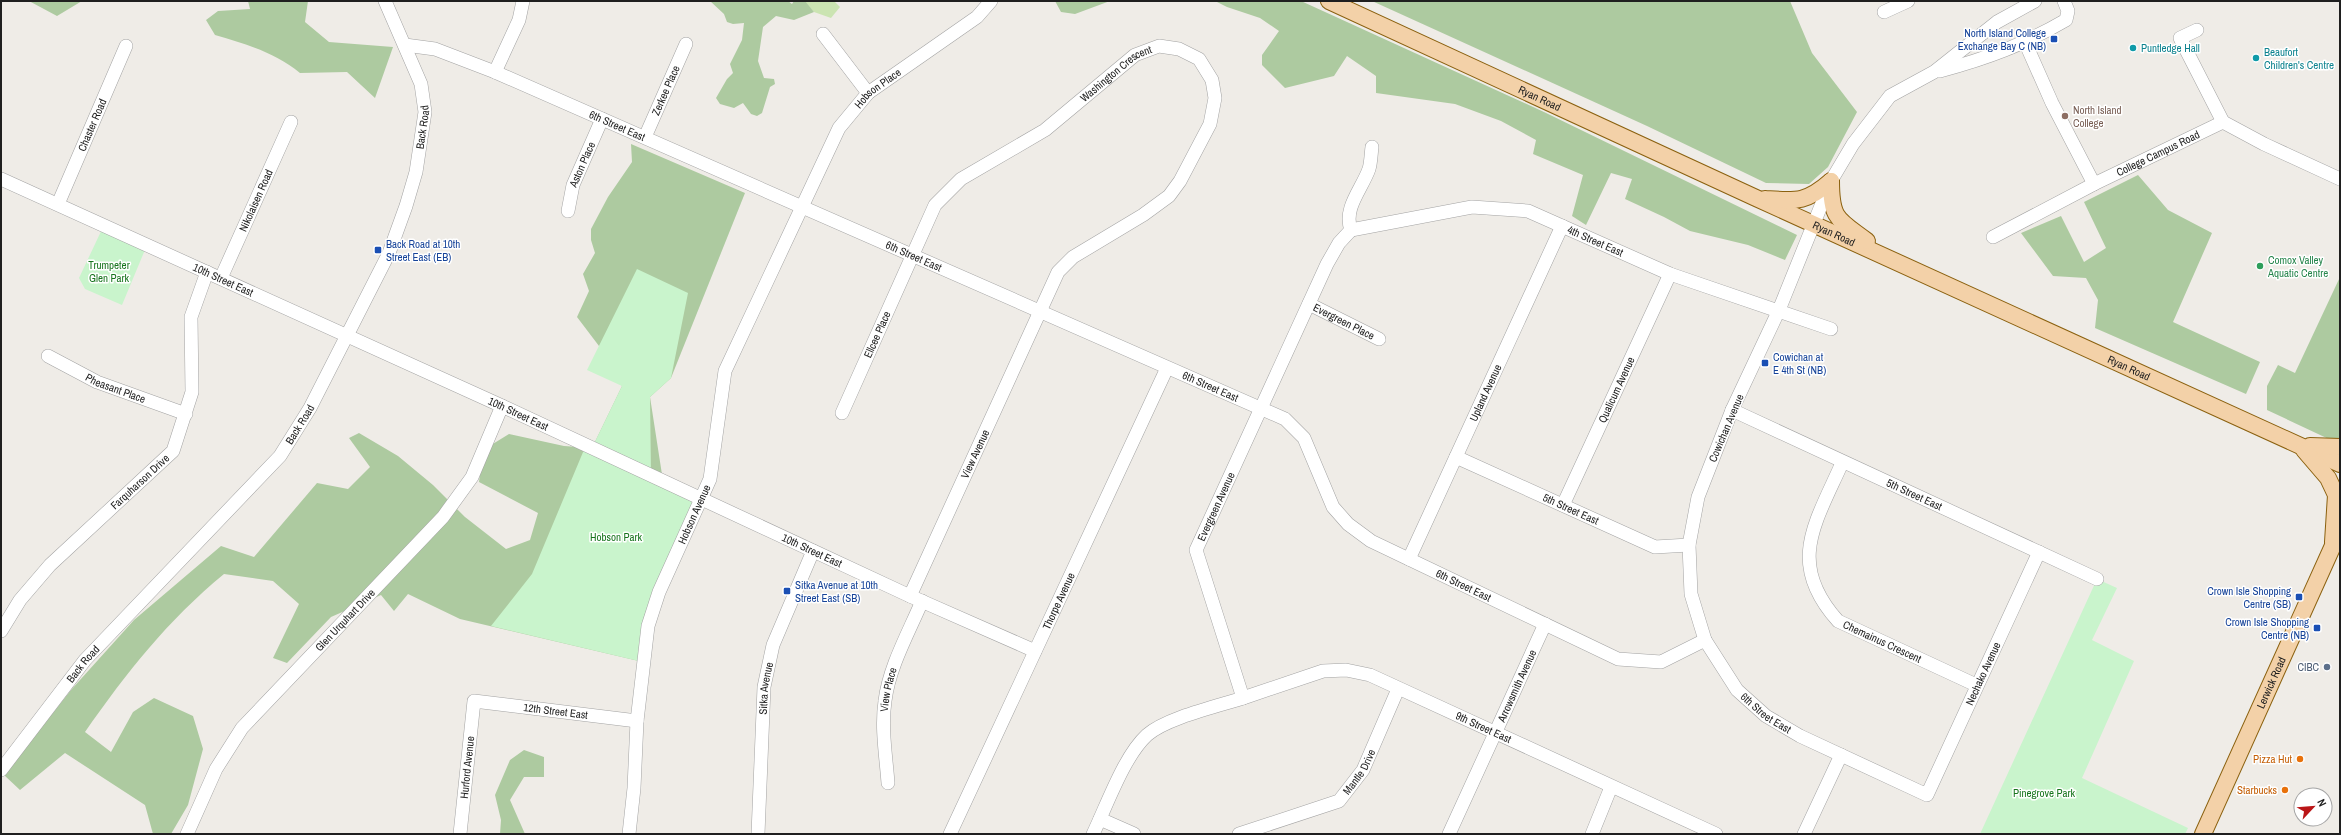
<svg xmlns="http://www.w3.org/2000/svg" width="2341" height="835" font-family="'Archivo Narrow',sans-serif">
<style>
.grass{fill:#cbe4b2}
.forest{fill:#adcaa0}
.park{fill:#c9f4cc}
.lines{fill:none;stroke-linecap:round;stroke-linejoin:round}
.minor-casing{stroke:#a3a3a3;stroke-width:14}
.major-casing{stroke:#8b610f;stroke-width:18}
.minor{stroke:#fff;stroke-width:13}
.major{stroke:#f3d1a8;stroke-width:16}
.transit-dot{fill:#1a4fb4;stroke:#fff;stroke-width:1.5}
.culture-dot{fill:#0f9aa8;stroke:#fff;stroke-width:1.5}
.education-dot{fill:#8d6e63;stroke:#fff;stroke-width:1.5}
.leisure-dot{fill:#2e9e5b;stroke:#fff;stroke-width:1.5}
.service-dot{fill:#5c6f8a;stroke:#fff;stroke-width:1.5}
.food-dot{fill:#e8710a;stroke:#fff;stroke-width:1.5}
.labels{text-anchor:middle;stroke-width:3;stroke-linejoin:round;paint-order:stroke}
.transit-label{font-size:11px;fill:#164399;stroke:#fff;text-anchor:end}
.culture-label{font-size:11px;fill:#0d838f;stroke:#fff;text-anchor:start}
.street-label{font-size:11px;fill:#1f1f1f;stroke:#fff}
.education-label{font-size:11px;fill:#785e54;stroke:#fff;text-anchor:start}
.leisure-label{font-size:11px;fill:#27864d;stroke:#fff;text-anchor:start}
.park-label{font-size:11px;fill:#17741d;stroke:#fff}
.service-label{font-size:11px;fill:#4e5e75;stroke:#fff;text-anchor:end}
.food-label{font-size:11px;fill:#c56008;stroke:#fff;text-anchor:end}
</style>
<rect width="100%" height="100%" fill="#efece7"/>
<path class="grass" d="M834,1L840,7L831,18L814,12L805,2Z"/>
<path class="forest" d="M29,1H82L57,16Z
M248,1H308L305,22L329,42L393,47L375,98L347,72L300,73C275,52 245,44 215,35L206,20L218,11L250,9Z
M710,1H788L792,4L794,1H805L814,12L794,20L776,16L763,27L758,61L764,78L774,79L775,84L770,87L762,113L757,116L751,114L743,103L734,108L720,104L716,98L727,79L733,73L730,64L742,40L744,23L733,24L727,22L724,14Z
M1055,1H1110L1075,14L1061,12Z
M1215,1H1301L1544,112L1797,235L1785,260L1748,245L1690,231L1664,217L1625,199L1632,179L1611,173L1586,225L1572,216L1583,175L1533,154L1536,140L1501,121L1455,104L1376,93V76L1347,56L1334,76L1285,88L1262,65V55L1279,31L1260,18L1227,7Z
M1372,1H1790L1812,53L1857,112L1828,167L1809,184L1766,183L1647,126Z
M631,144L745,193L671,378L650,397L663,481L659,592L643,662L460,619L408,594L394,611L381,595L331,617L287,663L273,658L299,604L273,581L224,574C167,621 127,672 85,732L111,752L133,712L154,698L193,716L203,749L188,805L171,834H153L145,805L65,753L20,790L4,775L71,690L134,620L221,546L254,557L317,483L348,489L370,467L349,438L359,433L398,456L433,485L465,517L506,549L530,540L538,513L479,482L483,450L509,434L564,446L592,448L622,386L599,346L577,317L589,291L583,274L595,253L591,240V229L608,197L632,162Z
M2138,175L2168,210L2212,233L2173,322L2260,362L2246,394L2095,328L2098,300L2086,278L2053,276L2021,233L2061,216L2084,262L2106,248L2084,202Z
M2340,277V438L2333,441L2267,410V386L2278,365L2295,373Z
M524,750L544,757V777H524L510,800L525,834H500L501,820L495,795L510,760Z"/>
<path class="park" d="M104,225L147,245L122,305L85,289L79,278Z
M637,269L688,293L671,378L650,397L651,475L702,499L659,592L643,662L491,626L532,574L586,445L592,448L622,386L587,370Z
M2097,579L2117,588L2092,640L2134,661L2082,778L2188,828L2185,834H1980Z"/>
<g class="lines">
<defs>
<g id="minor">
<path id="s1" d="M2035,1L1997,22L1934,72L1890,96L1853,144L1831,181L1779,310L1732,410L1698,497L1689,545L1691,594L1705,640L1737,690L1766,716L1800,736L1927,795L2039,552"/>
<path d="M1884,12L1908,1"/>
<path d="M2197,30L2180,38L2223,122"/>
<path d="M823,34L868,93"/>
<path d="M2025,42L2052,103L2094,184"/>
<path id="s2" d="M405,45L435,49L495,72L1285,419L1304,438L1333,507L1348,524L1371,541L1618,659L1661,662L1705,640"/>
<path d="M1940,71C1988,58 2023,45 2066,20L2068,11L2064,1"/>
<path d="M495,72L519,20L523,1"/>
<path d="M2223,122L2264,144L2340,179"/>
<path id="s3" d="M645,137L686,44"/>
<path id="s4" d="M1,179L502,406L910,596L1035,651"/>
<path id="s5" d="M58,204L126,46"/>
<path id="s6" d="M568,211L573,185L602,119"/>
<path id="s7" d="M1351,230L1472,207L1528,211L1670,274L1831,329"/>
<path id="s8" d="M1993,237L2094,184L2223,122"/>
<path id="s9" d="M221,278L291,122"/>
<path id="s10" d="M1309,304L1379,339"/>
<path id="s11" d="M48,356L97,382L186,414"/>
<path id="s12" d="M1732,410L2097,579"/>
<path id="s13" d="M842,413L935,205L961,179L1045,130L1135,55L1159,46L1179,49L1199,59L1212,80L1215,98L1210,124L1180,181L1169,196L1143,215L1073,257L1058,272L910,596"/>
<path id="s14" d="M1456,457L1655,547L1689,545"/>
<path id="s15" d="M1842,463C1815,524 1786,563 1838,621L1976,685"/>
<path id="s16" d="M1563,505L1670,274"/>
<path id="s17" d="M1409,559L1562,226"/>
<path id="s18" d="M1,631L20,600L50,565L173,451L192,392L191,317L207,272"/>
<path id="s19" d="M1243,698L1323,671L1346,670L1370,675L1716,834"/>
<path id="s20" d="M1,770L85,660L280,456L310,408L389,253L406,206L416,172L425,112L421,84L385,1"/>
<path id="s21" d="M888,783C886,756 881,728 885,701C889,667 909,632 922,601"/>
<path d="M1100,819L1134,834"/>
<path id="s22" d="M187,834L216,769L242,728L443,517L472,477L502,406"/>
<path id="s23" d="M460,834L474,701L637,721"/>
<path id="s24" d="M629,834L634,788L637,721L648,626L659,592L710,479L725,371L839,128L868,93L977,17L991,1"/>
<path id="s25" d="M758,834L764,687L773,645L813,551"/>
<path id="s26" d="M950,834L1167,368"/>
<path id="s27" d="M1093,834C1107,805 1124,756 1147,735C1166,718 1218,706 1243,698L1196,550L1327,264L1339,243L1351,230C1343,208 1362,189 1369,169C1371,163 1371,154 1372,147"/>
<path id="s28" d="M1239,834L1339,801L1363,770L1398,689"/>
<path id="s29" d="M1449,834L1545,624"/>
<path d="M1592,834L1611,787"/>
<path d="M1804,834L1841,755"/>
</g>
<g id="major">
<path id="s30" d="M1329,1L1756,198L2340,464"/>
<path d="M1831,181C1831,220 1838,219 1867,241"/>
<path d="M1765,199C1796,201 1806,203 1831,181"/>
<path d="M2310,446L2340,447"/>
<path d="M2304,450L2328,478L2336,495L2333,542"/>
<path id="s31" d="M2203,834L2340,530"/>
</g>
</defs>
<use href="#minor" class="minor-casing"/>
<use href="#major" class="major-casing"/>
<use href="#minor" class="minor"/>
<use href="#major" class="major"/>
</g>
<g class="transit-dot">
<rect x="2050" y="35" width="8" height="8" rx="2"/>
<rect x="374" y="246" width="8" height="8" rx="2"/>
<rect x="1761" y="359" width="8" height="8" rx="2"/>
<rect x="783" y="587" width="8" height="8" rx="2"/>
<rect x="2295" y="593" width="8" height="8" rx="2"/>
<rect x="2313" y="624" width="8" height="8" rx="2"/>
</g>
<g class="culture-dot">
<circle cx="2133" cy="48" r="4"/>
<circle cx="2256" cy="58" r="4"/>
</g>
<circle class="education-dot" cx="2065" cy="116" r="4"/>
<circle class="leisure-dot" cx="2260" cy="266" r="4"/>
<circle class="service-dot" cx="2327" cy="667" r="4"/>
<g class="food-dot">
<circle cx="2300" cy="759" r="4"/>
<circle cx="2285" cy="790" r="4"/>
</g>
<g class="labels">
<g class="transit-label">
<text x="2046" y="37">North Island College<tspan x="2046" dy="13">Exchange Bay C (NB)</tspan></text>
<text x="386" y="248" text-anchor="start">Back Road at 10th<tspan x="386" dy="13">Street East (EB)</tspan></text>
<text x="1773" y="361" text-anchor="start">Cowichan at<tspan x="1773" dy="13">E 4th St (NB)</tspan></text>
<text x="795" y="589" text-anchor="start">Sitka Avenue at 10th<tspan x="795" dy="13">Street East (SB)</tspan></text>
<text x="2291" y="595">Crown Isle Shopping<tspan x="2291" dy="13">Centre (SB)</tspan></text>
<text x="2309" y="626">Crown Isle Shopping<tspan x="2309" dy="13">Centre (NB)</tspan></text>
</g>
<g class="culture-label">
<text x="2141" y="52">Puntledge Hall</text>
<text x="2264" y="56">Beaufort<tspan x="2264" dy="13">Children's Centre</tspan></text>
</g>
<g class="street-label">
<text dy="4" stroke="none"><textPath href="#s13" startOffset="453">Washington Crescent</textPath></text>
<text dy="4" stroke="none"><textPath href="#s24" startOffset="802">Hobson Place</textPath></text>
<text dy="4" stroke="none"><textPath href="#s3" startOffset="51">Zerkee Place</textPath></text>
<text dy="4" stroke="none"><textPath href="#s30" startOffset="232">Ryan Road</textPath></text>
<text dy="4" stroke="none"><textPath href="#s5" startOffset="86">Chaster Road</textPath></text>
<text dy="4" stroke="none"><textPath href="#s2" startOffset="228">6th Street East</textPath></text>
<text dy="4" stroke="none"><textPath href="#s20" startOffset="782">Back Road</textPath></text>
<text dy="4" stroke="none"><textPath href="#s8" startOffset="185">College Campus Road</textPath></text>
<text dy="4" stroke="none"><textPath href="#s6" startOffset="49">Aston Place</textPath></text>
<text dy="4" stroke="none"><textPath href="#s9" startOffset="85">Nikolaisen Road</textPath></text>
<text dy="4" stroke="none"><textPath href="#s30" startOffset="556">Ryan Road</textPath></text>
<text dy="4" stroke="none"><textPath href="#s7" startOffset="253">4th Street East</textPath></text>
<text dy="4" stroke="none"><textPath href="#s2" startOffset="552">6th Street East</textPath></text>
<text dy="4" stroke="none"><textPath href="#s4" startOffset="244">10th Street East</textPath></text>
<text dy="4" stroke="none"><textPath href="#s10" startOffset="39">Evergreen Place</textPath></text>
<text dy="4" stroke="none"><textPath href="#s13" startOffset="86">Ellcee Place</textPath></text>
<text dy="4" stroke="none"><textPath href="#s30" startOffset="880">Ryan Road</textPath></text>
<text dy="4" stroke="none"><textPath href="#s11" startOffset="75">Pheasant Place</textPath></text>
<text dy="4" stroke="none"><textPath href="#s2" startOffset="876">6th Street East</textPath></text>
<text dy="4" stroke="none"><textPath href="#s16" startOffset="127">Qualicum Avenue</textPath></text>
<text dy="4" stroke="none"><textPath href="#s17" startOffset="183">Upland Avenue</textPath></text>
<text dy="4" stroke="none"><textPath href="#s4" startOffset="568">10th Street East</textPath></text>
<text dy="4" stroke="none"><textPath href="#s20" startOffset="458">Back Road</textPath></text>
<text transform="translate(1726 428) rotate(-67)" y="4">Cowichan Avenue</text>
<text transform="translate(975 454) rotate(-65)" y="4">View Avenue</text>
<text dy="4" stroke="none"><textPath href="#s18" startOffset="205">Farquharson Drive</textPath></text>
<text dy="4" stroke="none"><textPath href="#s12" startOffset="201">5th Street East</textPath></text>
<text dy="4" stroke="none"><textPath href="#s27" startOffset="420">Evergreen Avenue</textPath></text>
<text dy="4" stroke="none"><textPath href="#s14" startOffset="126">5th Street East</textPath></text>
<text dy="4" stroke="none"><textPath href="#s24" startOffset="330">Hobson Avenue</textPath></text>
<text dy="4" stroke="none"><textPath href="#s4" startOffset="892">10th Street East</textPath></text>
<text dy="4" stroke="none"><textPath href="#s2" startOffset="1213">6th Street East</textPath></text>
<text dy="4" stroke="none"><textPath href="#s26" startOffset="257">Thorpe Avenue</textPath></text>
<text dy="4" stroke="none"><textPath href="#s22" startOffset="269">Glen Urquhart Drive</textPath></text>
<text dy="4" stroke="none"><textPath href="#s15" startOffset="221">Chemainus Crescent</textPath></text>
<text dy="4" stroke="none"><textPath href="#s20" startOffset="134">Back Road</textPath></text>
<text dy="4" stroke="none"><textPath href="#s1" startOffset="1178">Nechako Avenue</textPath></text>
<text dy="4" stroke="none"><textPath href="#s31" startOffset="166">Lerwick Road</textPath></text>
<text dy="4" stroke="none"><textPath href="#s29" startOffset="163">Arrowsmith Avenue</textPath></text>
<text dy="4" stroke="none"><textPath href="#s25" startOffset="146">Sitka Avenue</textPath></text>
<text dy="4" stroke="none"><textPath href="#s21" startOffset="94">View Place</textPath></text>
<text dy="4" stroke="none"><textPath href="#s23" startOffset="216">12th Street East</textPath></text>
<text dy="4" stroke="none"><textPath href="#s1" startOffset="863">6th Street East</textPath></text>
<text dy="4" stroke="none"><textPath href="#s19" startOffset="257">9th Street East</textPath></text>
<text dy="4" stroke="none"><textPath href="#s23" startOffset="67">Hurford Avenue</textPath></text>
<text dy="4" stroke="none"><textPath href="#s28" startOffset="141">Mantle Drive</textPath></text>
</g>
<g class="education-label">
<text x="2073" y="114">North Island<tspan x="2073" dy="13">College</tspan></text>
</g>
<g class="leisure-label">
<text x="2268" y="264">Comox Valley<tspan x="2268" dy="13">Aquatic Centre</tspan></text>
</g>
<g class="park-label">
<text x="109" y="269">Trumpeter<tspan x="109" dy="13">Glen Park</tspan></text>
<text x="616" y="541">Hobson Park</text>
<text x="2044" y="797">Pinegrove Park</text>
</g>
<g class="service-label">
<text x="2319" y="671">CIBC</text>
</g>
<g class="food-label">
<text x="2292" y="763">Pizza Hut</text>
<text x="2277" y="794">Starbucks</text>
</g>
</g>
<rect width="2341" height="835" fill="none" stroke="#1f1f1f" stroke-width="4"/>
<g transform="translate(2313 807) rotate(64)"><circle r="19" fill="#ffffff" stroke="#a5a5a5"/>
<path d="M0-3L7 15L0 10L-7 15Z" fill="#ba1517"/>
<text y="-6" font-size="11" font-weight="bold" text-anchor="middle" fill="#1f1f1f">N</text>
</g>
</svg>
